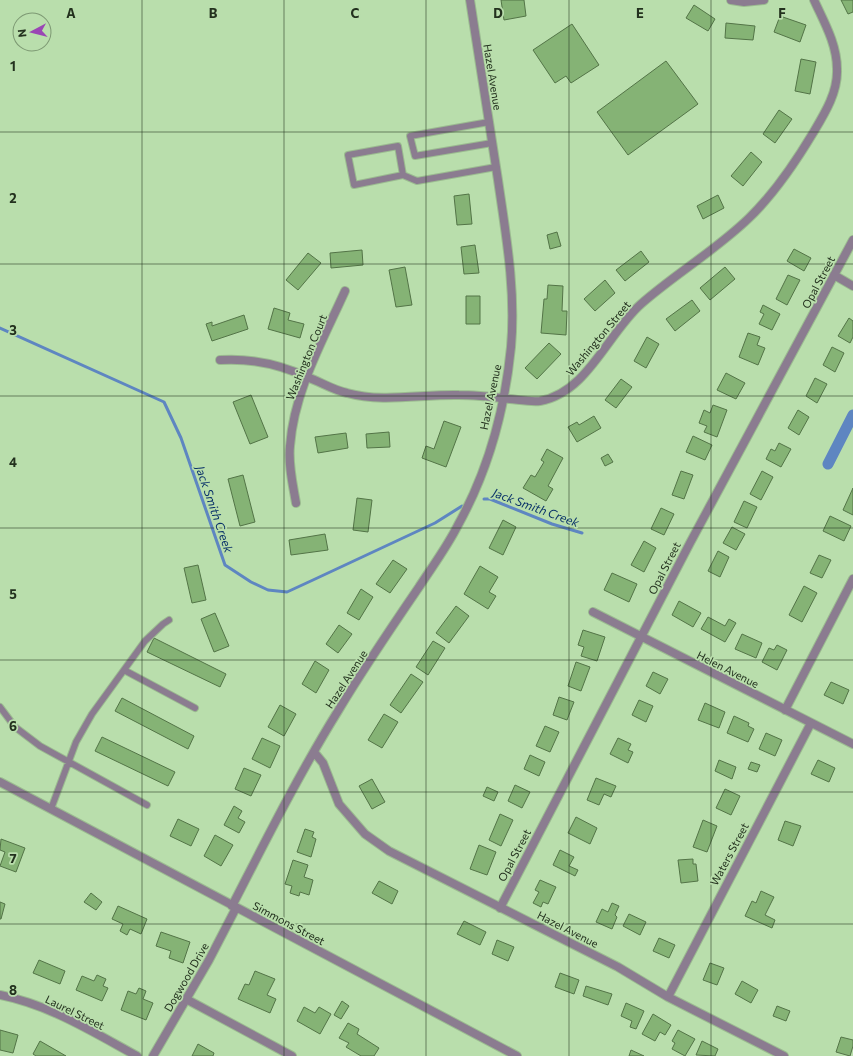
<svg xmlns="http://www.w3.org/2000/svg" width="853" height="1056" font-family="Commissioner,sans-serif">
  <rect width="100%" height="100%" fill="#b9deac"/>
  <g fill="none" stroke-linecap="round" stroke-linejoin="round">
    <path stroke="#5e86c1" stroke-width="3" d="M0,328L164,402L181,438L225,565L251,582L268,590L287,592L313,580L435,523L462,506
      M484,499H490L552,524L582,533"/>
    <path stroke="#5e86c1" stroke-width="11" d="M828,464L853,415"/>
  </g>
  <path fill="#85b375" stroke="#537447" d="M501,0H524L526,16L504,20Z
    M841,0H853V12L848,14Z
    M694,5L715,19L708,31L686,18Z
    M780,16L806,25L800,42L774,32Z
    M726,23L755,26L753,40L725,38Z
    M572,24L599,65L571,83L566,76L555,83L533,50Z
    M801,59L816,62L810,94L795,91Z
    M666,61L698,104L628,155L597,112Z
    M779,110L792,119L775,143L763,134Z
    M751,152L762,162L743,186L731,176Z
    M469,194L472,224L457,225L454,196Z
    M718,195L724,208L703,219L697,206Z
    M557,232L561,246L550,249L547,235Z
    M475,245L479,273L464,274L461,247Z
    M794,249L811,258L804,271L787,261Z
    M362,250L363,265L331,268L330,253Z
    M641,251L649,262L625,281L616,270Z
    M308,253L321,263L298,290L286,280Z
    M405,267L412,305L396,307L389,270Z
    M725,267L735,279L710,300L700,288Z
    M788,275L800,280L787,305L776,299Z
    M605,280L615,293L595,311L584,299Z
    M548,285L563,286L562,311H567L566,335L541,333L544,299H547Z
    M466,296H480V324H466Z
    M692,300L700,311L675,331L666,319Z
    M763,305L780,314L772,330L759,324L764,314L760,312Z
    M274,308L290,313L288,320L304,324L300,338L268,329Z
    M244,315L248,329L212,341L206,324L212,322V326Z
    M849,318L853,321V337L850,343L838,336Z
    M748,333L760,337L757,345L765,348L758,365L739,357Z
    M647,337L659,344L646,368L634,361Z
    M549,343L561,354L537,379L525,368Z
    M832,347L844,353L835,372L823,365Z
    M726,373L745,383L736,399L717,390Z
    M815,378L827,384L817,403L806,396Z
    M621,379L632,387L616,408L605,400Z
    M251,395L268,437L250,444L233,402Z
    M713,405L727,410L717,437L704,432L707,426L699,423L704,410L710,413Z
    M798,410L809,417L799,435L788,428Z
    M594,416L601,428L577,442L568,427L577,422L579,425Z
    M444,421L461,427L446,467L422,458L426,446L434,449Z
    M389,432L390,447L367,448L366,434Z
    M346,433L348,448L318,453L315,437Z
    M693,436L712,445L705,460L686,452Z
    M779,443L791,449L781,467L766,459L771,449L775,451Z
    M547,449L563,458L548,486L553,489L546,501L523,488L531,475L535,477L544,462L541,460Z
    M608,454L613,462L605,466L601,458Z
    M681,471L693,475L684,499L672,495Z
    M762,471L773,477L761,500L750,494Z
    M243,475L255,522L240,526L228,479Z
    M853,488V515L843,510Z
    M357,498L372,500L368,532L353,530Z
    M744,501L757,507L747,528L734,522Z
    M661,508L674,514L664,535L651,529Z
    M830,516L851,526L844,541L823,531Z
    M503,520L516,527L503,555L489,548Z
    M732,527L745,534L736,550L723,543Z
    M325,534L328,550L291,555L289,540Z
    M644,541L656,548L644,572L631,565Z
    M718,551L729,557L720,577L708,571Z
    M819,555L831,560L822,578L810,573Z
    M393,560L407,569L390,593L376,584Z
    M198,565L206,600L192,603L184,568Z
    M480,566L498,577L489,592L496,596L488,609L464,594Z
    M612,573L637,584L629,602L604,590Z
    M804,586L817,593L802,622L789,615Z
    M361,589L373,597L359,620L347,613Z
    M679,601L701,613L693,627L672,615Z
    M456,606L469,616L449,643L436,633Z
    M215,613L229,646L214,652L201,619Z
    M708,617L725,626L729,619L736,623L725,642L701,629Z
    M339,625L352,634L338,653L326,644Z
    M583,630L605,637L597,661L581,656L584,647L578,645Z
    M742,634L762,643L756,658L735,649Z
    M154,638L226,674L220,687L147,652Z
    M433,641L445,648L428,675L416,667Z
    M777,645L787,650L777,670L762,662L769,648L774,650Z
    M315,661L329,670L316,693L302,684Z
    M576,662L590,667L581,691L568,686Z
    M653,672L668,679L660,694L646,686Z
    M411,674L423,682L401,713L390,705Z
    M831,682L849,690L843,704L824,695Z
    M559,697L574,702L567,720L553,715Z
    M122,698L194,736L188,749L115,711Z
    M639,700L653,706L646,722L632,715Z
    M705,703L725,712L719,728L698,720Z
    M280,705L296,714L284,736L268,727Z
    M384,714L398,722L382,748L368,740Z
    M734,716L749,723L748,726L754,729L748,742L727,733Z
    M545,726L559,732L550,752L536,746Z
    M766,733L782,740L775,756L759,749Z
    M102,737L175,772L168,786L95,751Z
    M262,738L280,746L270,768L252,759Z
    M618,738L631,744L628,750L633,752L628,763L610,754Z
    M530,755L545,762L539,776L524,769Z
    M719,760L736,767L732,779L715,771Z
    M818,760L835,768L829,782L811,774Z
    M751,762L760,765L757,772L748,769Z
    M244,768L261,775L251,796L235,789Z
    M596,778L616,786L611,797L604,794L599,805L587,800Z
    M372,779L385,802L372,809L359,786Z
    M515,785L530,792L522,808L508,801Z
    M487,787L498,792L494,801L483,796Z
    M725,789L740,796L731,815L716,808Z
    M234,806L242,811L238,818L245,822L239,833L224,825Z
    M500,814L513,820L501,846L489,840Z
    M576,817L597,828L590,844L568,833Z
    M178,819L199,829L191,846L170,836Z
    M703,820L717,826L707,852L693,847Z
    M785,821L801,826L793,846L778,840Z
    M305,829L314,832L312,837L316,839L311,857L297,852Z
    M215,835L233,845L221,866L204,856Z
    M1,839L25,848L16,872L0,866L5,852L0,850Z
    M479,845L496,852L487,875L470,869Z
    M560,850L574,857L569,866L578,870L575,876L553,865Z
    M693,859V864H696L698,881L681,883L678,860Z
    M293,860L308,865L304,877L313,880L309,895L300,892L299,896L290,893L292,886L285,884Z
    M540,880L556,887L548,904L543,902L541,907L533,903L539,892L535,890Z
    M379,881L398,891L392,904L372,893Z
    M761,891L774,897L765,915L775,920L772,928L745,916L752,901L756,903Z
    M91,893L102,902L96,910L84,902Z
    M0,902L5,904L1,919H0Z
    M612,903L619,906L615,915L617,917L612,929L596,922L602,909L608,912Z
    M118,906L147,919L141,934L130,929L127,935L120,931L123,924L112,919Z
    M629,914L646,922L640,935L623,926Z
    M464,921L486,932L480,945L457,934Z
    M161,932L190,942L183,963L169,958L171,951L156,946Z
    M659,938L675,945L669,958L653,951Z
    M497,940L514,947L508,961L492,954Z
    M39,960L65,971L60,984L33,973Z
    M710,963L724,968L717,985L703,980Z
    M255,971L275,979L267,995L276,999L270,1013L238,999L245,984L249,985Z
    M560,973L579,980L574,994L555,987Z
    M97,975L106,979L103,986L108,988L102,1001L76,990L82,976L94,981Z
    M742,981L758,990L751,1003L735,994Z
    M586,986L612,994L608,1005L583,996Z
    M139,988L146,991L143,999L153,1003L146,1020L121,1010L128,991L136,994Z
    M342,1001L349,1006L341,1019L334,1015Z
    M626,1003L644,1011L636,1029L630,1027L632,1021L621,1016Z
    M777,1006L790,1011L786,1021L773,1016Z
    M304,1007L315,1013L319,1007L331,1014L320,1034L297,1021Z
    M653,1014L671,1025L665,1035L660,1032L655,1041L642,1034Z
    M348,1023L359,1029L357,1034L379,1048L374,1056H361L346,1047L349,1043L339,1038Z
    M0,1030L18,1035L13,1053L0,1050Z
    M678,1030L695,1039L685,1056L672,1049L675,1043L672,1041Z
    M841,1037L853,1040V1046L850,1056L836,1052Z
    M40,1041L66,1056H36L33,1054Z
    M702,1041L718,1049L715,1056L696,1055Z
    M198,1044L214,1053L213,1056H192Z
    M631,1050L644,1056H629Z"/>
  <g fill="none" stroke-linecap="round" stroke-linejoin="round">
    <defs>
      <path id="service" d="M489,122L410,136L415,156L492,143
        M403,175L354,185L348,155L398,146L403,175L417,181L496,167
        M124,670L195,708
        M0,707L15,727L40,746L147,805
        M51,809L76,742L92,714L145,641L163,624L169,620"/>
      <path id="minor" d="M731,0L744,2L764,0
        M834,275L853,286
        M220,360C251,358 279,364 307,377C321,382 333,390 347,393C383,403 422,394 459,395C476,395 493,397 510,399C520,400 531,402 540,401C587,393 608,333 641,304C675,274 716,250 749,218C775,193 795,163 813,133C825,113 838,92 837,69C837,44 824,22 814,0
        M296,503C293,485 288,465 290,446C294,391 323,340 345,291
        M593,612L853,744
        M785,710L853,579
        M314,752L323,763L339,804L365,834L389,851L618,967L668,997L784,1056
        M232,906C266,840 299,774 338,711C363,669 391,628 419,587C432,567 447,547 458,525C488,471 505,408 511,347C516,291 506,235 498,180C489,120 479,60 470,0
        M500,908L690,543L853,240
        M0,995C50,1005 93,1032 137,1056
        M668,997L811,723
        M186,999L292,1056
        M153,1056L209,960L236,908"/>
      <path id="tertiary" d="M0,782L517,1056"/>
    </defs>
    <use href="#service" stroke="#9bbb90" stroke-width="8"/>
    <use href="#minor" stroke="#9bbb90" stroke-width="10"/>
    <use href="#tertiary" stroke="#9bbb90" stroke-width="10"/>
    <use href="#service" stroke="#8b7c90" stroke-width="6"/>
    <use href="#minor" stroke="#8b7c90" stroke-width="8"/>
    <use href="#tertiary" stroke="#8b7c90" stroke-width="8"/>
  </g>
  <path fill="none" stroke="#23311e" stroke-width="1" stroke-opacity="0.55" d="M142,0V1056M284,0V1056M426,0V1056M569,0V1056M711,0V1056M0,132H853M0,264H853M0,396H853M0,528H853M0,660H853M0,792H853M0,924H853"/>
  <g text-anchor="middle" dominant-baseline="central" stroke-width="3.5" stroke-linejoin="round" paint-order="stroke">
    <g font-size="11" fill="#23311e" stroke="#b9deac">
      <text transform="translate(493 77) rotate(81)">Hazel Avenue</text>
      <text transform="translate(818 282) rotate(-62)">Opal Street</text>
      <text transform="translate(598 338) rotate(-50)">Washington Street</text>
      <text transform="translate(306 357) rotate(-68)">Washington Court</text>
      <text transform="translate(490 397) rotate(-78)">Hazel Avenue</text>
      <text transform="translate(664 568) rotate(-63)">Opal Street</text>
      <text transform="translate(728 669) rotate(27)">Helen Avenue</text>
      <text transform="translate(346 679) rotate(-57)">Hazel Avenue</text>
      <text transform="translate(729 854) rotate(-62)">Waters Street</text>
      <text transform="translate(514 855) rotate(-62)">Opal Street</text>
      <text transform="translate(289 923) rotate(28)">Simmons Street</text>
      <text transform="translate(568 929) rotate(27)">Hazel Avenue</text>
      <text transform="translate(186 977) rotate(-60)">Dogwood Drive</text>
      <text transform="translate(75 1012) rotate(26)">Laurel Street</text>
    </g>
    <g font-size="12" font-style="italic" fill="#0b3369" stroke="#b9deac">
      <text transform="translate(536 507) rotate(20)">Jack Smith Creek</text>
      <text transform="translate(215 509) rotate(71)">Jack Smith Creek</text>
    </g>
  </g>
  <g font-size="13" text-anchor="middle" font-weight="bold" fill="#23311e" stroke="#b9deac" stroke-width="3.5" stroke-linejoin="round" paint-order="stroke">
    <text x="71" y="18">A</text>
    <text x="213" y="18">B</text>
    <text x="355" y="18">C</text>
    <text x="498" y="18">D</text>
    <text x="640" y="18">E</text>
    <text x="782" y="18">F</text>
    <text x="13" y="71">1</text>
    <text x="13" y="203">2</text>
    <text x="13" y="335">3</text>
    <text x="13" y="467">4</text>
    <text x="13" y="599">5</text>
    <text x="13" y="731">6</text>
    <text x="13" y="863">7</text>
    <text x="13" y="995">8</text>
  </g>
  <g transform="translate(32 32) rotate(263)"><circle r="19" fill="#b9deac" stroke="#7d9973"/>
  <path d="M0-3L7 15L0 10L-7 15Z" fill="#9a46b4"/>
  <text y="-6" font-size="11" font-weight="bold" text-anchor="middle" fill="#23311e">N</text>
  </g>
</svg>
